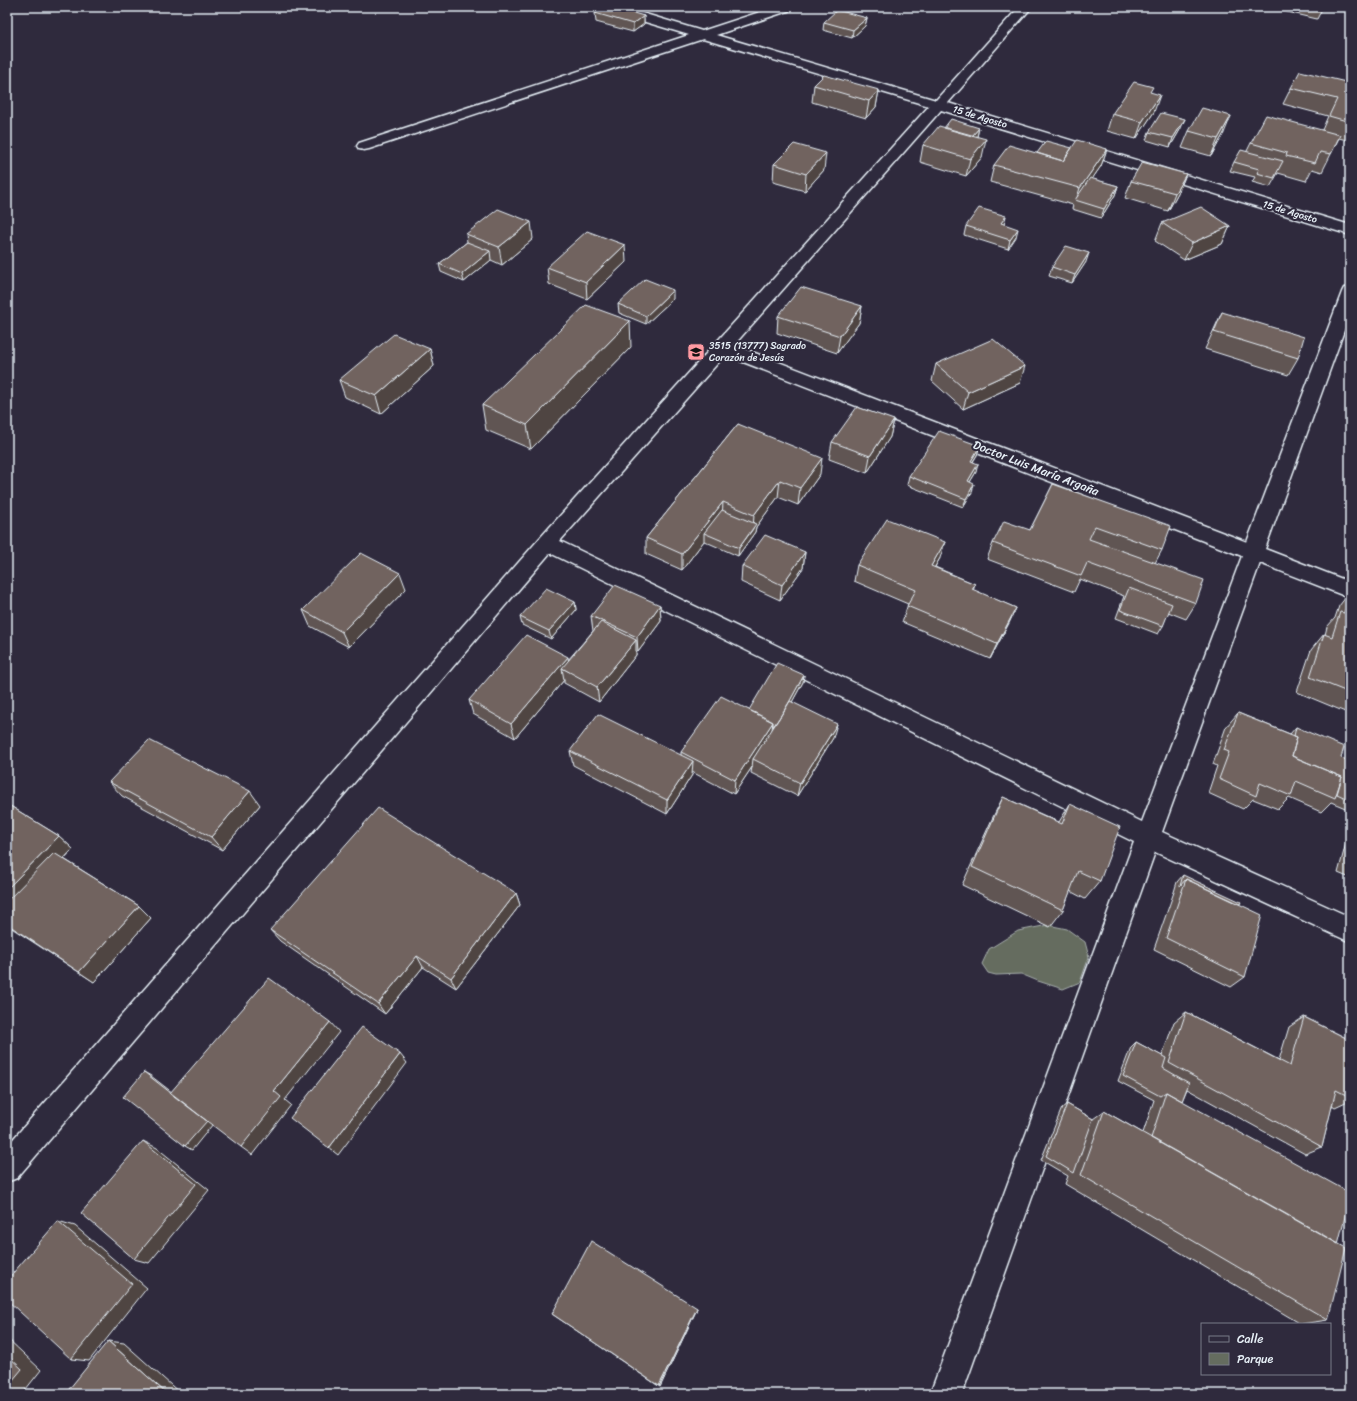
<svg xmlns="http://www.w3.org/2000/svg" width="1357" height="1401" font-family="Sriracha,sans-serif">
  <rect width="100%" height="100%" fill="#2f2a3d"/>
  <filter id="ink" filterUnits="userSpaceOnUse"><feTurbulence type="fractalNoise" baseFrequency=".025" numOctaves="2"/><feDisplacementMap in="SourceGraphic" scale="8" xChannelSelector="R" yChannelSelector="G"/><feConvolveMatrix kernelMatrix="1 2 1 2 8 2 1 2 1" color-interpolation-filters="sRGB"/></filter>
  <g filter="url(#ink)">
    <path fill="#656c5f" stroke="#a6aeac" d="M1048,925L1067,929L1085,942L1089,957L1080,982L1063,989L1038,981L1021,974L996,975L988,973L982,964L989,949L1018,931Z"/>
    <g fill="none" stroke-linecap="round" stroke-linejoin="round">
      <defs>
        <path id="minor" d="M603,7H622L702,31L775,7H793L791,10L716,35L936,100L1019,7H1032L948,103L1350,225V235L941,110L734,345L1247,542L1342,292L1344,288L1350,287V314L1265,549L1350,582V598L1260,563L1162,832L1350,917V942L1155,852L962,1394H930L1134,842L550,553L17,1178L7,1182V1146L540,538L929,106L703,39L369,149L364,150L359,149L357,146L359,143L689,35L605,10ZM725,355L1242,556L1142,822L560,541Z"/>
      </defs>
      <use href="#minor" stroke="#e8f1f8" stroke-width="3"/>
      <use href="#minor" fill="#2f2a3d" fill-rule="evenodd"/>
    </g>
    <path fill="#615552" stroke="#e8f1f8" d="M1280,7H1323L1317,19L1279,10Z
      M595,13L644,16V24L633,32L596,22Z
      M867,18L865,26L852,38L823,30L824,22Z
      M1350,83V141L1339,138L1322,172L1312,169L1306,181L1278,173L1270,187L1252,182L1255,177L1230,171L1234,162L1247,151L1251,143L1322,130L1328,116L1283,104L1291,88Z
      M814,85L879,90L876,107L866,118L812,102Z
      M1151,93L1154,112L1136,139L1107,131L1112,114Z
      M944,128H979L977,137L982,157L966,176L920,162L923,145Z
      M1181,128L1170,147L1146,140L1149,132Z
      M1189,131L1224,133L1211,156L1182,148Z
      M1072,148L1107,149L1101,166L1092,179L1118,186L1115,195L1101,218L1072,209L1073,205L990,182L994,165L1037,153Z
      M774,164L824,170L805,191L773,182Z
      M1186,174L1179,191L1168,211L1125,198L1131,181Z
      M1162,223L1230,226L1222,244L1184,260L1155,241Z
      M1004,224L1016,237L1008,249L964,235L966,226Z
      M466,234L533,239L502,265L491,260L464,282L441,272L439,264L467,242Z
      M626,262L587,299L549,284L547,267Z
      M1086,262L1072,283L1049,276L1052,267Z
      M673,299L646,324L619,313L618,304Z
      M862,306L859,323L837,353L777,333L778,316Z
      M1222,312L1298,358L1288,375L1205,349Z
      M631,347L531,449L486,430L482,405Z
      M430,349L434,366L381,414L345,397L339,380Z
      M936,364L1020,383L963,409L932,381Z
      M894,420L890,437L867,473L829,459L832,442Z
      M738,424L820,474L798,505L778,497L756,527L755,532L738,556L704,541L682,570L646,554V538Z
      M980,446L977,455L973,462L976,472L970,482L972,492L963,507L907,485L909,476Z
      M1053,484L1162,550L1155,563L1196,603L1186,619L1168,612L1163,626L1158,634L1116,618L1124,596L1080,579L1074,592L987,559L993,543L1030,530Z
      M805,552L803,568L780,600L741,582L742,566Z
      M940,558L935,567L975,584L973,590L1016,608L1009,623L990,659L902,622L908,604L854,581L857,565Z
      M406,589L349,647L310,626L303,610Z
      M1350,592V714L1297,692L1311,650L1324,634L1325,635L1327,627L1335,618L1339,606Z
      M575,602L576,610L551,639L522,625L520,617Z
      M660,605L661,621L638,652L636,651V655L599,702L564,683V680L515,738L473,714L469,700L568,660L593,631L591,616Z
      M804,675L803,682L792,702L833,738L797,796L751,773L752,767L734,794L692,772V775L667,814L573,765L570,751L681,756V752L749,710Z
      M1238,713L1290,734L1296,727L1341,758L1350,761V810L1331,802L1321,812L1289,798L1278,809L1253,799L1243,809L1208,793L1217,766L1213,764L1226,727Z
      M109,782L260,805L222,850L122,796Z
      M1003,797L1059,822L1070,804L1100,881L1085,899L1070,891L1063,910L1050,927L962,885L993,817Z
      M7,804L59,836L73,849L64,859L139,906L151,918L94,982L7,925Z
      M1350,828V878L1338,873Z
      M1183,875L1245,977L1231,987L1154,949L1174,892L1177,882Z
      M516,893L520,905L456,988L423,967L385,1014L280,941L270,930Z
      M1186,1012L1279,1060L1289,1027L1304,1017L1350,1040V1100L1335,1107L1332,1105L1322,1147L1305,1154L1187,1089L1182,1101L1338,1244L1328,1320L1301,1324L1065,1184L1068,1176L1041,1160L1062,1108L1067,1104L1093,1119L1104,1111L1143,1133L1154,1100L1118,1081L1131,1047L1136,1042L1162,1056L1174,1022Z
      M697,1308L696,1311L660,1387L552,1314Z"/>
    <path fill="#4f4542" stroke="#e8f1f8" d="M644,16V24L633,32V24Z
      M867,18L865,26L852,38L853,30Z
      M879,90L876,107L866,118L869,101Z
      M1160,95L1154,112L1136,139L1142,122Z
      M1231,116L1224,133L1211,156L1218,139Z
      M1185,119L1181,128L1170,147L1173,138Z
      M979,128L977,136L964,152L966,143Z
      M986,139L982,157L966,176L970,159Z
      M1107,149L1101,166L1077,201H1076L1080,188Z
      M826,153L824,170L805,191L806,174Z
      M1186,174L1179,191L1168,211L1175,193Z
      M1118,186L1115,195L1101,218L1104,209Z
      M1006,216L1004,225L1001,223Z
      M531,222L533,239L502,265L499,247Z
      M1230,226L1222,244L1184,260L1192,243Z
      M1018,229L1016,237L1008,249L1010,240Z
      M625,245L626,262L587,299L586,282Z
      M490,251L491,260L464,282L462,274Z
      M1089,253L1086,262L1072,283L1075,275Z
      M673,290V299L646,324V316Z
      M862,306L859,323L837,353L840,336Z
      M630,321L631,347L531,449L527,425Z
      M430,349L434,366L381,414L376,396Z
      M1025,366L1020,383L963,409L968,392Z
      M894,420L890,437L867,473L870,456Z
      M980,446L977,455L968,469L971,461Z
      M822,458L820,474L798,505L800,488Z
      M978,464L976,472L965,490L968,481Z
      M780,480L778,497L756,527L755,532L738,556L739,548L753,529L754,515Z
      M974,484L972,492L963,507L966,499Z
      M723,502L722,518L704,533V541L682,570V554Z
      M945,542L940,558L926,582L931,566Z
      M805,552L803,568L780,600L782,585Z
      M400,573L406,589L349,647L342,632Z
      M575,602L576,610L551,639L549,631Z
      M660,605L661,621L638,652L637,637Z
      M1016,608L1009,623L990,659L997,644Z
      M636,640V655L599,702L597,687Z
      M568,657L570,672L562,668L564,680L515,738L511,724Z
      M804,675L803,682L774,735L775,728Z
      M773,722L771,737L753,759L752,767L734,794L735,780Z
      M837,724L833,738L797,796L800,783Z
      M693,761L692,775L667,814V800Z
      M250,791L260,805L222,850L211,837Z
      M59,836L73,849L17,907L7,899V889Z
      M516,893L520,905L456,988L451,978Z
      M139,906L151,918L94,982L79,972Z
      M417,956L423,967L385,1014L378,1004Z
      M330,1022L339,1032L285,1100L291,1105L252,1155L241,1147L274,1091Z
      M400,1054L407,1063L338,1155L329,1148Z
      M144,1072L151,1076L213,1124L192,1150L185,1146Z
      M143,1141L157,1148L209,1190L149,1263L134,1259Z
      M58,1221L75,1226L147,1288L89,1361L71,1359Z
      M697,1308L696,1311L660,1387L659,1386Z
      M7,1338L41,1370L22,1394H7Z
      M108,1341L124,1343L181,1394H167Z"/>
    <path fill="#71635f" stroke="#e8f1f8" d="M604,7H613L644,16L633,24L595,13Z
      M837,10L867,18L853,30L824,22Z
      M1300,71L1350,83V122L1329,116L1337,99L1291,88Z
      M824,75L879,90L869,101L814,85Z
      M1134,82L1153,87L1150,92L1160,95L1142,122L1112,114Z
      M1202,108L1231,116L1218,139L1189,131Z
      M1161,113L1185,119L1173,138L1149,132Z
      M1266,115L1340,135L1331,154L1320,152L1315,163L1286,156L1287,153L1251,143Z
      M951,119L979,128L972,136L944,128Z
      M939,126L986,139L970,159L923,145Z
      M1077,140L1107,149L1080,188L994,165L1009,145L1063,161Z
      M1046,141L1072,148L1063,161L1037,153Z
      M794,144L826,153L806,174L774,164Z
      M1241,150L1283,161L1274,178L1257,173L1259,169L1234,162Z
      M1142,162L1186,174L1175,193L1131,181Z
      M1090,178L1118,186L1104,209L1075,200Z
      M1201,207L1230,226L1192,243L1162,223Z
      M979,208L1006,216L1001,223L1018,229L1010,240L966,226Z
      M498,209L531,222L499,247L466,234Z
      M587,231L625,245L586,282L547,267Z
      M467,242L490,251L462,274L439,264Z
      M1066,246L1089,253L1075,275L1052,267Z
      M645,279L673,290L646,316L618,304Z
      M801,287L862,306L840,336L778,316Z
      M586,305L630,321L527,425L482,405Z
      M1222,312L1304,337L1298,358L1214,332Z
      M394,334L430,349L376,396L339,380Z
      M993,339L1025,366L968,392L936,364Z
      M857,407L894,420L870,456L832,442Z
      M738,424L822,458L800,488L780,480L754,515L723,502L682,554L646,538Z
      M939,431L980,446L971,461L978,464L968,481L974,484L966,499L909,476Z
      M1053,484L1171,526L1162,550L1095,526L1089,539L1204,580L1196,603L1087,563L1081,576L993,543L1004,521L1030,530Z
      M722,510L756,524L739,548L704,533Z
      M887,519L945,542L931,566L975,584L972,589L1016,608L997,644L907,606L916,590L857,565Z
      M765,535L805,552L782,585L742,566Z
      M361,553L400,573L342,632L303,610Z
      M615,585L660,605L637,637L591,616Z
      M546,588L575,602L549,631L520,617Z
      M1129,588L1172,604L1163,626L1120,610Z
      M1350,595V693L1310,677L1324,634L1332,637L1340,612L1344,613Z
      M601,622L636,640L597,687L562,668Z
      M526,635L568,657L511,724L469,700Z
      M777,663L804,675L786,708L773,727V722L749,710Z
      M721,696L773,722L735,780L681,752Z
      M790,701L837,724L800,783L753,759Z
      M1238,713L1297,737L1292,756L1342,777L1335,798L1296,781L1291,796L1260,783L1256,796L1219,779L1229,752L1224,750Z
      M598,714L693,761L667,800L570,751Z
      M1296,727L1344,747L1341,758L1350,761V800L1337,794L1342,777L1292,756L1297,737L1294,736Z
      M149,740L250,791L211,837L109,782Z
      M1003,797L1062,824L1070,804L1120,827L1100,881L1078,871L1063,910L972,867Z
      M7,804L59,836L7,889Z
      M378,808L516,893L451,978L417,956L378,1004L270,930Z
      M54,853L139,906L79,972L7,924V901Z
      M1183,875L1241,902L1240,904L1186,879L1180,886Z
      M1186,879L1262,915L1245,977L1166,938Z
      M269,978L330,1022L274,1091L281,1097L241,1147L170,1093Z
      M1186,1012L1290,1066L1304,1017L1350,1040V1097L1336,1090L1322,1147L1169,1063Z
      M362,1027L400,1054L329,1148L290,1118Z
      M1136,1042L1166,1058L1163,1068L1189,1083L1182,1101L1166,1092L1160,1096L1123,1076Z
      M144,1072L207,1121L185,1146L123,1097Z
      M1166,1092L1350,1193V1197L1338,1244L1151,1138Z
      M1067,1104L1093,1119L1074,1173L1046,1156Z
      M1104,1111L1346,1248L1328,1320L1081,1175Z
      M143,1141L196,1184L134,1259L81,1213Z
      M58,1221L132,1284L71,1359L7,1300V1280Z
      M591,1241L697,1308L659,1386L552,1314Z
      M108,1341L167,1394H65Z
      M7,1355L22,1369L7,1387Z"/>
  </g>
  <defs>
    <symbol id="school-square" viewBox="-11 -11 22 22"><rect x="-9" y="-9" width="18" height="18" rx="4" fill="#ff9aa2" stroke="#2f2a3d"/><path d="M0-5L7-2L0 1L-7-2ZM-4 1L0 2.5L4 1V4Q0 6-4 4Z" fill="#111"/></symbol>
  </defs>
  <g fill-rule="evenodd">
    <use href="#school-square" x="686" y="342" width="20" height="20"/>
  </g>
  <g text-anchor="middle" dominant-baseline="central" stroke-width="4" stroke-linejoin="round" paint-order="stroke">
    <g font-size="10" fill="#e8f1f8" stroke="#2f2a3d">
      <text transform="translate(980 117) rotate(17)">15 de Agosto</text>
      <text transform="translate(1290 212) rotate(17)">15 de Agosto</text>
    </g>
    <g font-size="10" fill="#e8f1f8" stroke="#2f2a3d" text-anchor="start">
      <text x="709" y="346">3515 (13777) Sagrado<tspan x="709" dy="12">Corazón de Jesús</tspan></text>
    </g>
    <g font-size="12" fill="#e8f1f8" stroke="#2f2a3d">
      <text transform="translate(1036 468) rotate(21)">Doctor Luis María Argaña</text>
    </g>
  </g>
  <rect width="1357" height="1401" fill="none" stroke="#2f2a3d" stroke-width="24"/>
  <rect x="12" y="12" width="1333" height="1377" fill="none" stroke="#e8f1f8" stroke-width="1.5" filter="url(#ink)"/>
  <rect x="1201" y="1323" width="130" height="52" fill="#2f2a3d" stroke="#797a88"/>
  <rect x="1209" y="1336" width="20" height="6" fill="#2f2a3d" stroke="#797a88"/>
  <text x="1237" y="1343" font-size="12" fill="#e8f1f8">Calle</text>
  <rect x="1209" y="1353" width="20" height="12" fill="#656c5f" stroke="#797a88"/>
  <text x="1237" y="1363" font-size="12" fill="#e8f1f8">Parque</text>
</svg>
